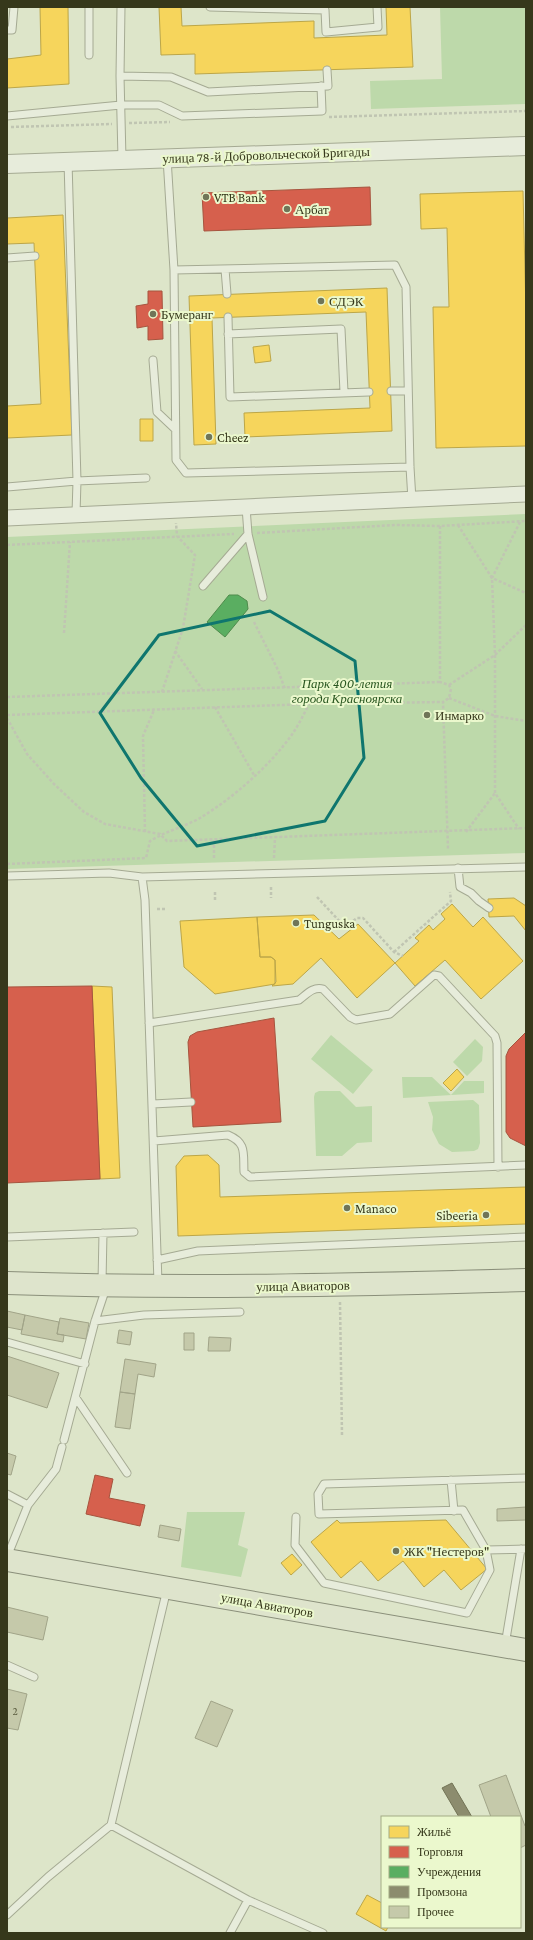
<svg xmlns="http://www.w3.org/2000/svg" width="533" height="1940" font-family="'Crimson Pro',serif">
  <rect width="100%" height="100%" fill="#dde5c9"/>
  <path fill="#bdd9aa" d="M440,7H526V104L371,109L370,81L442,79Z
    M526,514V853L7,869V537Z
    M331,1035L373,1070L353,1094L311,1059Z
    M475,1039L483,1047L482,1061L467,1076L453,1062Z
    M402,1077H432L451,1095L464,1081H484V1093L403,1098Z
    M319,1091H340L356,1107L372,1106V1142L357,1143L342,1156H316L314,1097L315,1093Z
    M473,1100L479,1105L480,1143L478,1149L474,1151L452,1152L439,1144L432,1130L433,1117L428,1102Z
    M187,1512H245L238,1545L248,1549L241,1577L181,1567Z"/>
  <path fill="#f6d55c" stroke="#bca648" d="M40,7H68L69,84L7,88V59L41,55Z
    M159,7H181L182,26L314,21V38L387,35L386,7H410L413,67L195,74V54L161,55Z
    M523,191L526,312V446L436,448L433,307H449L447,228L421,229L420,194Z
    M63,215L72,435L7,438V406L41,404L34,243L7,244V218Z
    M387,288L392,431L245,437L244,413L370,408L366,312L212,318L216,444L194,445L189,296Z
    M269,345L271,361L255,363L253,347Z
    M140,419H153V441H140Z
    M514,898L526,906V931L514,916L489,917L488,899Z
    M452,904L473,927L483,917L523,961L481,999L445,960L415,986L395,963L419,941L415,938L429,925L433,930L445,919L441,914Z
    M314,915L339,939L358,924L395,963L357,998L321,958L293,984L272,986L276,982L275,960L271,957H260L257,917Z
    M257,917L260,957H271L275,960V984L215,994L184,967L180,921Z
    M92,986L112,987L120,1178L100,1179Z
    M457,1069L464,1077L451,1091L443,1083Z
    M208,1155L219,1165L220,1197L526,1187V1224L178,1236L176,1166L184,1156Z
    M337,1520L340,1523L446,1520L487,1569L461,1590L444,1570L424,1587L403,1561L378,1581L361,1561L341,1578L311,1542Z
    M292,1554L302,1565L291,1575L281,1563Z
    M367,1895L382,1903V1927H388L386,1931L356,1914Z"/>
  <path fill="#d6604d" stroke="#a6543e" d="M370,187L371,225L204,231L202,193Z
    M148,291H162L163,339L148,340V326L137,328L136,306L148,304Z
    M92,986L100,1179L7,1183V987Z
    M274,1018L281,1122L193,1127L188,1042L190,1036L197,1032Z
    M526,1032V1146L510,1138L506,1132V1056L509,1049Z
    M95,1475L113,1479L109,1498L145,1505L140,1526L86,1514Z"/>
  <path fill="#5aae61" stroke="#4f8b4c" d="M229,595H238L247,601L248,609L225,637L207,622Z"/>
  <path fill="#8c8c6e" stroke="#727355" d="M452,1783L472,1817H459L442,1788Z"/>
  <path fill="#c5c9aa" stroke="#a1a488" d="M7,1311L25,1315L22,1330L7,1327Z
    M25,1315L59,1322L57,1334L64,1335L63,1342L21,1334Z
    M60,1318L89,1323L86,1339L57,1334Z
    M119,1330L132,1332L130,1345L117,1343Z
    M184,1333H194V1350H184Z
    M209,1337L231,1338L230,1351H208Z
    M7,1356L59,1373L47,1408L7,1395Z
    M125,1359L156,1364L154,1377L138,1374L135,1394L120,1392Z
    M120,1392L135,1394L130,1429L115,1427Z
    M7,1453L16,1456L11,1475L7,1474Z
    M526,1507V1520L497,1521V1509Z
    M160,1525L181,1529L179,1541L158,1537Z
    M7,1607L48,1617L43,1640L7,1632Z
    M7,1689L27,1694L18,1730L7,1728Z
    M211,1701L233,1710L217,1747L195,1738Z
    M506,1775L525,1826L526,1825V1845L520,1848V1817H491L479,1785Z"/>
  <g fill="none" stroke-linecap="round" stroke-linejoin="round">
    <defs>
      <path id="service" d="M121,7L120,76L122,159
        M210,7L325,10L326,32L378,27L377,7
        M7,30H12L14,7
        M89,55V7
        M120,76L171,77L208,92L328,86L327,70
        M7,116L121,105H159L182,116L322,111L321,86
        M167,158L174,270L176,460L186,473L410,467
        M68,161L77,481L76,514
        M7,258L35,256
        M225,269L227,294
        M174,270L395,265L406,287L410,467L412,500
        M228,317L230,397L369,392
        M228,334L341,329L344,392
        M153,360L157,412L175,429
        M391,391H408
        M7,487L77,481L146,478
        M246,507L248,534L263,597
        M203,586L248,534
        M458,868L460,887L471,893L479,901L489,908
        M7,876L109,873L142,877L145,900L158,1283
        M142,877L526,867
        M149,1023L299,1000C306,995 313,986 323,989L350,1017L356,1020L390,1014L434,975L439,976L495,1036L497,1043L498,1167
        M153,1104L191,1102
        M154,1141L228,1135C247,1143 243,1153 244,1172L250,1177L526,1165
        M7,1237L134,1232
        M157,1260L198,1251L526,1237
        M102,1282L103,1233
        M95,1321L144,1315L240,1312
        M7,1342L85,1364
        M76,1398L127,1473
        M64,1440L95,1321L106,1288
        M451,1480L454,1511
        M7,1494L28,1505
        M296,1517L295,1545L324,1583L467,1613L490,1570L486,1550L463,1510L319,1514L318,1494L324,1484L526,1478
        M486,1550L526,1549
        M7,1557L28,1505L56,1469L62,1447
        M505,1645L521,1549
        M7,1665L34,1677
        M111,1825L167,1589
        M7,1915L48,1877L111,1825L248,1900L323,1933
        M230,1933L248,1900"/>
      <path id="minor" d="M7,518L526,494"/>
      <path id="tertiary" d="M7,164L526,146"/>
      <path id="primary" d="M7,1283C180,1289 353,1285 526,1280
        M7,1560L526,1650"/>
    </defs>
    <use href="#service" stroke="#a5aa93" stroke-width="9"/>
    <use href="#minor" stroke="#a5aa93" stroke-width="17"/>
    <use href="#tertiary" stroke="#a5aa93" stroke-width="20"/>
    <use href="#primary" stroke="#8a8f7a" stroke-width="24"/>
    <path stroke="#c0c5b2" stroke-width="2.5" stroke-dasharray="3 2" stroke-linecap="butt" d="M329,117L526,111
      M129,123L170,122
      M11,127L112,124
      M520,522L492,578L526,593
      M458,525L492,578L495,655V793L519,829
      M440,526V682L449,685L451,689L449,698L443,702L448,849
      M257,533L395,525L440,526L526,521
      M7,545L234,534
      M254,622L278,670L285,689
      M64,633L70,542
      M175,651L202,689
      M449,685L495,655L526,625
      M162,692L183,628L195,555L177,536L176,523
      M7,697L440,682
      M449,698L495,716L526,721
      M215,707L254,775
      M7,715L309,704L443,702
      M7,718L27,754L54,784L84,812L105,824L160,834L167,841L526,828
      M145,832L143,736L154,710
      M466,832L495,793
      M214,840V859
      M274,858L275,838
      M7,864L146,858L150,841C166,831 184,827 200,818C233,798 271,765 293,733C299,724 304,714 309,704
      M271,887V898
      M215,892V902
      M317,897L343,925H348L357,918H363L394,952L403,956
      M157,909H166
      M394,952L451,901L450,892
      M340,1302L342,1435"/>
    <use href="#service" stroke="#e7ecdb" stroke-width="7"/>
    <use href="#minor" stroke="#e7ecdb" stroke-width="15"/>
    <use href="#tertiary" stroke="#e7ecdb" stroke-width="18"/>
    <use href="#primary" stroke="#dee4cc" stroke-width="22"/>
  </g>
  <path fill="none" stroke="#0f766e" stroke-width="3" stroke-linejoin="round" d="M270,611L355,661L364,758L325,821L197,846L141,778L100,713L159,635Z"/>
  <g fill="#707558" stroke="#ebf8cd" stroke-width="1.5">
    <circle cx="206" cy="197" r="4"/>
    <circle cx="287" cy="209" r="4"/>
    <circle cx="321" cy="301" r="4"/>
    <circle cx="153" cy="314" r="4"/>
    <circle cx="209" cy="437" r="4"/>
    <circle cx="427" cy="715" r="4"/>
    <circle cx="296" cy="923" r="4"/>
    <circle cx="347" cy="1208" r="4"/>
    <circle cx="486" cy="1215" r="4"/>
    <circle cx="396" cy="1551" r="4"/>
  </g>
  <g text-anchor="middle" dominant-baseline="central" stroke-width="4" stroke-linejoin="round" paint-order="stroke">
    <g font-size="11" fill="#5a5c3f">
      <text x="15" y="1711">2</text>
    </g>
    <g font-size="13" fill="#36381b" stroke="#ebf8cd">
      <text transform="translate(266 155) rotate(-2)">улица 78-й Добровольческой Бригады</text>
      <text transform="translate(303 1286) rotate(-1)">улица Авиаторов</text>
      <text transform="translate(267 1605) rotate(10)">улица Авиаторов</text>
    </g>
    <g font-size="13" fill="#36381b" stroke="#ebf8cd" text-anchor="start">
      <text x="214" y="197">VTB Bank</text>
      <text x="295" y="209">Арбат</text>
      <text x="329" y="301">СДЭК</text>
      <text x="161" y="314">Бумеранг</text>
      <text x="217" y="437">Cheez</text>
      <text x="435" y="715">Инмарко</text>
      <text x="304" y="923">Tunguska</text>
      <text x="355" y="1208">Manaco</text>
      <text x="478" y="1215" text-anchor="end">Sibeeria</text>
      <text x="404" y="1551">ЖК "Нестеров"</text>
    </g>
    <g font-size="13" font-style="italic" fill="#295620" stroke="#ebf8cd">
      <text x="347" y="683">Парк 400-летия<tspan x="347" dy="15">города Красноярска</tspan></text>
    </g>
  </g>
  <rect width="533" height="1940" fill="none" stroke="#36381b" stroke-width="16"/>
  <rect x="381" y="1816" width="140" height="112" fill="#ebf8cd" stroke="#a3ab86"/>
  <rect x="389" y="1826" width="20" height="12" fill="#f6d55c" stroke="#a3ab86"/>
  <text x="417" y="1836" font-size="12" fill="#36381b">Жильё</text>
  <rect x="389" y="1846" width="20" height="12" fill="#d6604d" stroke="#a3ab86"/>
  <text x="417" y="1856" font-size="12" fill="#36381b">Торговля</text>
  <rect x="389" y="1866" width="20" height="12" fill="#5aae61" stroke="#a3ab86"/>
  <text x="417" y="1876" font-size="12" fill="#36381b">Учреждения</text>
  <rect x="389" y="1886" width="20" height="12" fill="#8c8c6e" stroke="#a3ab86"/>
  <text x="417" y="1896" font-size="12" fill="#36381b">Промзона</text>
  <rect x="389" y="1906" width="20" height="12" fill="#c5c9aa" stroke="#a3ab86"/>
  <text x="417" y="1916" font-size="12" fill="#36381b">Прочее</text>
</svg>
